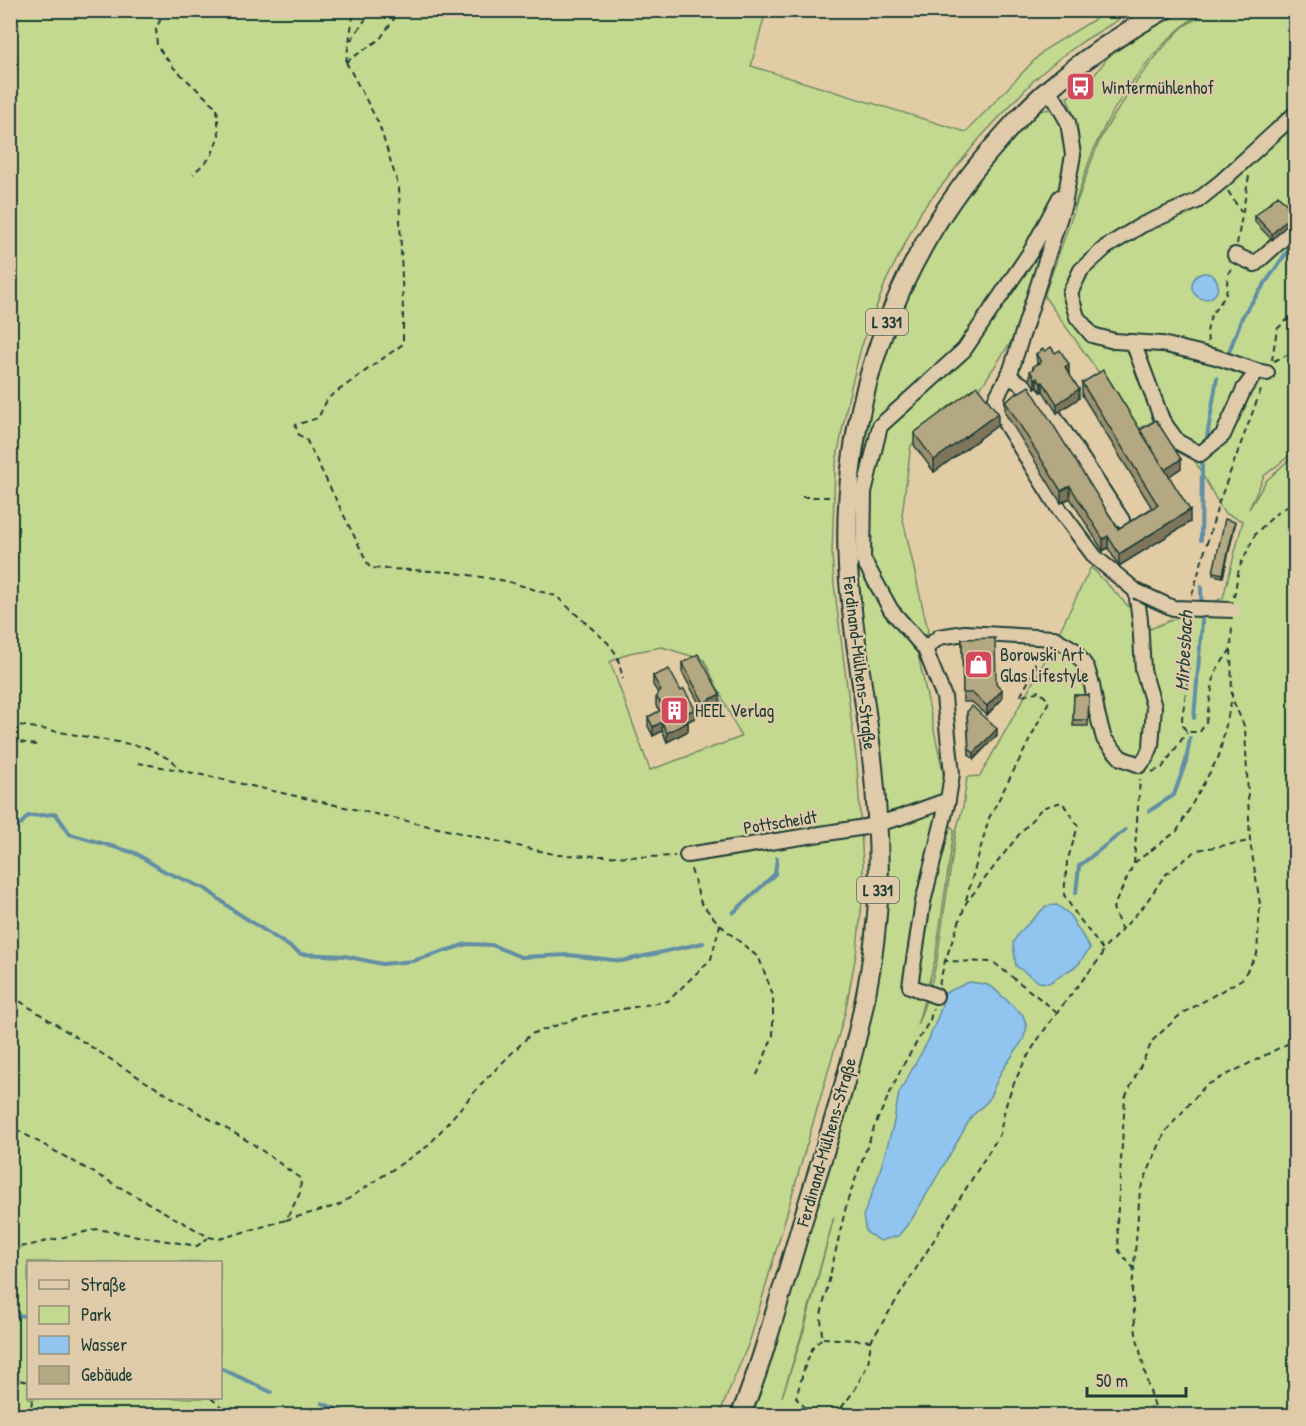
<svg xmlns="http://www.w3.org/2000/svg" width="1306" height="1426" font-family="'Patrick Hand',sans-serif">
  <rect width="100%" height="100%" fill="#e2cca6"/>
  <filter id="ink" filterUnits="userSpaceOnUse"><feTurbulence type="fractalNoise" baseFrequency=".0167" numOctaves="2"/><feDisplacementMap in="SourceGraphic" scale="12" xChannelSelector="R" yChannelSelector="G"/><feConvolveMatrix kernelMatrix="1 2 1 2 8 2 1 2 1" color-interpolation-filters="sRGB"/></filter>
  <g filter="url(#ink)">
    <path fill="#c2d98f" stroke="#708b62" stroke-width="1.5" fill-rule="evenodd" d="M10,11H766L751,66L966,132L1044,50L1108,11H1133L1085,40L1057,60L1034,80L979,139L922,210L886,281L861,348L849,395L835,468L832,554L834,584L857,765L863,864V893L857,949L845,1013L750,1340L719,1415H11ZM662,647L704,660L741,737L650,770L610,662L629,653ZM28,1262H220V1398H28Z
      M1184,11H1206C1198,15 1190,20 1183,26C1150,53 1115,102 1098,140C1088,161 1082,184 1074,206L1070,204C1081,161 1085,139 1067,97L1077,92L1086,86L1108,57L1134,38Z
      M1209,11H1295V451L1264,476L1249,509L1266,481L1295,454V1415L749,1416L870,1008L889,873L879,747L859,598L857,518L865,441L874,394L887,346L897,319L931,247L961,201L989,164L1037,111C1047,109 1052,108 1060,114L1068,154L1065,184L1022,325L976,395L911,445L902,515L928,631L918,654L944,777L940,811L954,830L935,960L917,1026L929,992L937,960L956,831L963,807L967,777L980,776L1047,657L1091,567L1150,629L1223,598L1243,521L1224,513L1168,413L1139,429L1044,296L1090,165L1100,139L1111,120L1141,75L1167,43L1184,26ZM834,1217L804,1330L782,1397L803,1330Z"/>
    <path fill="#91c4ee" stroke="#638ea4" stroke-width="1.5" d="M1192 286a13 13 0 1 1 26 0a13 13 0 1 1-26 0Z
      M1057,905L1069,914L1090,948L1078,965L1049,983L1039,982L1016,966L1013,943L1018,934L1046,906Z
      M969,982L985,984L993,988L1023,1015L1027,1027L1023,1040L1001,1072L988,1101L972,1116L949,1156L912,1219L898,1236L880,1241L866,1232L863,1216L877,1181L893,1126L899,1093L929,1039L939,1014L945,993Z"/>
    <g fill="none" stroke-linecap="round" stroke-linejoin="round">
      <path stroke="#638ea4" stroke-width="4" d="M1229,352L1243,315L1296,239
        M1207,437L1217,378
        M1201,540L1202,464
        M1194,718L1202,622L1201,587
        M1149,811L1174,795L1186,761L1190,738
        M10,827L19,826L28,816L56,814L70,834L135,853L164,871L206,889L233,910L301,954L345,956L382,964L413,961L467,944L492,945L521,957L569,955L622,961L703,943
        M1076,893L1079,866L1125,830
        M733,913L775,874L777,858
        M10,1315L28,1316
        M220,1368L271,1392
        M322,1403L352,1416"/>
      <defs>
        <path id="minor" d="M1235,255L1255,264L1296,227
          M1133,342L1162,420L1178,442L1200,454L1223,435L1244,389L1257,371
          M1267,373L1257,371L1216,357L1162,344L1114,341L1092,335L1077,317L1070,293L1081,270L1106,247L1142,225L1197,201L1222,181L1296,113
          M1008,376L1041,396L1122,520
          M925,649L939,637L965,633L1054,638L1073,649L1087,668L1092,685L1097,713L1104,739L1121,758L1140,765L1147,756L1151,746L1154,707L1143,670L1140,620L1136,591L1095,557L1057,506L1002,418L996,398L1011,370L1064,204L1073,155L1068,122L1056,101L1047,90
          M687,855L865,827L898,818L948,800L952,774L944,697L925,649L891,610L863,559L864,492L880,426L964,350L1031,251L1060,197
          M936,996L910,986L923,902L948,800"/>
        <path id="major" d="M740,1416C753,1387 762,1357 771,1327C781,1293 792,1258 802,1223C833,1122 869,1021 877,914C881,866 878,816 873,767C866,700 852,634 848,567C840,412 893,261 995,145C1012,125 1029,106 1049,89C1084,58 1123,33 1164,10"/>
      </defs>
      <use href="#minor" stroke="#1f3d34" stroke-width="18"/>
      <use href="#major" stroke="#1f3d34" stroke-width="22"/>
      <path stroke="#1f3d34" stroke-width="2" stroke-dasharray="6 4.5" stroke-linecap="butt" d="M166,10L156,28L157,46L173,67L217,108L219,135L211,157L193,174
        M351,40L372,10
        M346,62L379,124L399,188L403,310V344L328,398L318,418L295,425L299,435L306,439L370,568L450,572L506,581L556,596L608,643L617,655L623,679
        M346,62L380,39L400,10
        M346,62L354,10
        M1228,191L1241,212
        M1237,244L1249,176
        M1208,342L1207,332L1211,315L1226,295L1228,274L1232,267
        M1272,360L1277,329L1296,312
        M1274,361L1296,351
        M802,497H834
        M1192,595L1219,502L1261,390
        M1234,597L1239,568L1256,533L1280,510L1296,503
        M1188,621L1190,654L1187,687L1182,718L1183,726L1187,732H1200L1206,722L1215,672L1231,649
        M10,728L19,725L146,747L173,761L180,770L558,855L648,857L675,856
        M10,740L36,745
        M138,763L180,770
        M1152,772L1162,768L1187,732
        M1134,863L1177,831L1219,756L1232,698L1231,649L1232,624
        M966,900L989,818L1024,751L1049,701L1039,691L1020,697L1036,667L1030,649
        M720,925L759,958L773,995V1036L757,1075
        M1122,931L1113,908L1134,863L1140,779
        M939,985L945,961
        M10,997L18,1000L146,1082L253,1144L301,1179L300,1193L286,1220L219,1239L209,1237L10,1126
        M1057,1012L993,962L945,961L966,903L1017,837L1042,808L1062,802L1078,826L1067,862L1064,895L1076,914L1103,950
        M286,1220L339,1205L428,1146L483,1082L531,1034L584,1016L668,1001L711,959L720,925L701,903L690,866
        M10,1247L27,1246L97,1229L197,1246L208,1238
        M1135,1270L1119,1251L1117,1223L1125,1098L1153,1040L1180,1015L1242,979L1257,954L1260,904L1250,841L1245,728L1232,698
        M823,1338L871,1341
        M10,1378L28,1382
        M211,1398L231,1416
        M31,1416V1406L33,1398
        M813,1416L811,1414L796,1398L804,1369L812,1349L822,1338L821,1315L847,1202L875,1125L902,1067L930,1020L933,1008
        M835,1416L854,1391L868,1364L871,1341L1000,1134C1002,1123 1004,1110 1008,1099C1026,1046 1067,1000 1101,957L1103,950L1143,907L1165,875L1197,850L1250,841
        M1158,1416L1148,1385L1136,1334L1132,1291L1140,1190L1165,1132L1205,1086L1289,1043L1296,1034"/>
      <use href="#minor" stroke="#dfcbaa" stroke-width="14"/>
      <use href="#major" stroke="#dfcbaa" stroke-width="18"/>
      <defs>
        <path id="minor-bridge" d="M1136,591L1173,608L1233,610"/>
      </defs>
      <use href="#minor-bridge" stroke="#1f3d34" stroke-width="18" stroke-linecap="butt"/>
      <use href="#minor-bridge" stroke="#dfcbaa" stroke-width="14"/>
    </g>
    <path fill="#9b9070" stroke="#1f3d34" stroke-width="1.5" d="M1255,216L1294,218L1272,240L1255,222Z
      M1036,354L1069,373L1079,398L1057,413L1043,391L1041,392L1037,387L1035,388L1030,380V371L1033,369V366L1037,364Z
      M1082,383L1140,430L1181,468L1169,476L1190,522L1119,566L1108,548L1103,551L1070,498L1061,503L1005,413V401L1118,529L1152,508L1082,395Z
      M998,425L934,472L914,445V433Z
      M1296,435V448H1295L1290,443V440Z
      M1235,525L1223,577L1213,575V572Z
      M962,639L996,683L1002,699L987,715L972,702H963Z
      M682,663L720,704L704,712L682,672Z
      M653,676L695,718L688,721V731L667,742L662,731L653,736L648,726V717L660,711L656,706V697L658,693L653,685Z
      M1074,695H1089L1088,726H1073Z
      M967,712L997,735L974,759L969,755Z"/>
    <path fill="#7e765b" stroke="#1f3d34" stroke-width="1.5" d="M1294,212V218L1272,240V234Z
      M1069,364V373L1065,376V367Z
      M1037,378V387L1035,388V379Z
      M1043,382V391L1041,392V383Z
      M1079,389V398L1057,413V404Z
      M998,413V425L934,472V460Z
      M1181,459V468L1164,480V470Z
      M1070,486V498L1061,503V491Z
      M1190,510V522L1119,566V554Z
      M1235,522V525L1223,577V574Z
      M1108,536V548L1103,551V539Z
      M1002,690V699L987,715V706Z
      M720,694V704L704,712V703Z
      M695,709V718L684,723V714Z
      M662,722V731L653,736V727Z
      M688,722V731L667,742V733Z
      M997,729V735L974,759V753Z"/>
    <path fill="#b4a882" stroke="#1f3d34" stroke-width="1.5" d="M1278,195L1294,212L1272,234L1255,216Z
      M1051,347L1055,353L1060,350L1069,364L1065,367L1079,389L1057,404L1043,382L1041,383L1037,378L1035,379L1030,371L1034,368L1033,366L1041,362L1036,354L1043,349L1045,351Z
      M1103,370L1190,510L1119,554L1108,536L1103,539L1070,486L1061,491L1005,401L1029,386L1118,529L1158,505L1082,383Z
      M977,386L998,413L934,460L914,433Z
      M1156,420L1181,459L1165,470L1140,430Z
      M1296,435V445H1295L1290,440Z
      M1225,519L1235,522L1223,574L1213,572Z
      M995,638L996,683L1002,690L987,706L972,693H963L962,639Z
      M698,654L720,694L704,703L682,663Z
      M669,669L681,691L684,689L695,709L684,714L688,722L667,733L662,722L653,727L648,717L665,708L656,697L658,693L661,691L653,676Z
      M1074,695H1089L1088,720H1073Z
      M972,706L997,729L974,753L969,749L967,712Z"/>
  </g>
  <defs>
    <symbol id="bus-square" viewBox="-11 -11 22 22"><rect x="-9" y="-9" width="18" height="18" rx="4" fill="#d1495b" stroke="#dfcbaa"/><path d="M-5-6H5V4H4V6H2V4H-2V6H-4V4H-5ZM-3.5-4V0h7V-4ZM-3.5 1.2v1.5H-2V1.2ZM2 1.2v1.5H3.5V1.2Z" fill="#fff"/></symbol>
    <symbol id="shop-square" viewBox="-11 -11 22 22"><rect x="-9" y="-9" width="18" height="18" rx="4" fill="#d1495b" stroke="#dfcbaa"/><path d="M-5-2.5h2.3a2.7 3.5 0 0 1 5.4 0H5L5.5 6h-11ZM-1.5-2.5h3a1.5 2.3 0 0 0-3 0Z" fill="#fff"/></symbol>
    <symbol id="building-square" viewBox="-11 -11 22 22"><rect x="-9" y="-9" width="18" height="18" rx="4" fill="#d1495b" stroke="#dfcbaa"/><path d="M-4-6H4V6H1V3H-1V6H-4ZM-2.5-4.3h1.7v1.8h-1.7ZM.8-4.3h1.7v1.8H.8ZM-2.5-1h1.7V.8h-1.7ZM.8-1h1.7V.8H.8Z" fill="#fff"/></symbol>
  </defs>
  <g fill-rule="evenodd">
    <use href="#bus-square" x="1064" y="70" width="33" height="33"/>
    <use href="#shop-square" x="962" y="648" width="33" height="33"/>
    <use href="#building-square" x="658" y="694" width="33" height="33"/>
  </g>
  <g text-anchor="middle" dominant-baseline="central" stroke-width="4.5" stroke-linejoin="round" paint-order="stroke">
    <g fill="#dfcbaa" stroke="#596857" stroke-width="1.5">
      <rect x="866" y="309" width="42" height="26" rx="4.5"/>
      <rect x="857" y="877" width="42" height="26" rx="4.5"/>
    </g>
    <g font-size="16" font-weight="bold" fill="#1f3d34">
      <text x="887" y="322">L 331</text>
      <text x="878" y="890">L 331</text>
    </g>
    <g font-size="18" fill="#1f3d34" stroke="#dfcbaa" text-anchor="start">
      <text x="1102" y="87">Wintermühlenhof</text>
      <text x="1000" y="654">Borowski Art<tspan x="1000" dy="21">Glas Lifestyle</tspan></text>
      <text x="695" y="710">HEEL Verlag</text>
    </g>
    <g font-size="18" fill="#1f3d34" stroke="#dfcbaa">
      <text transform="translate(860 663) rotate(83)">Ferdinand-Mülhens-Straße</text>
      <text transform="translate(780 822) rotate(-9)">Pottscheidt</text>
      <text transform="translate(826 1142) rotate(-74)">Ferdinand-Mülhens-Straße</text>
    </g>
    <g font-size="20" font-style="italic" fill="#25443d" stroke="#dfcbaa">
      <text transform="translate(1183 651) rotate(-87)">Mirbesbach</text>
    </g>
  </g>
  <rect width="1306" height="1426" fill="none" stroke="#dfcbaa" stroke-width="36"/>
  <rect x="18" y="18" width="1270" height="1390" fill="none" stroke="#1f3d34" stroke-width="2" filter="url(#ink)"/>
  <rect x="27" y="1261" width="195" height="138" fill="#dfcbaa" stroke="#92927b" stroke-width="1.5"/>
  <rect x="39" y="1280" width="30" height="9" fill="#dfcbaa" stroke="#92927b" stroke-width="1.5"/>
  <text x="81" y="1291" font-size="18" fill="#1f3d34">Straße</text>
  <rect x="39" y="1306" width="30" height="18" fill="#c2d98f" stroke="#92927b" stroke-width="1.5"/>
  <text x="81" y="1321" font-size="18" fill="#1f3d34">Park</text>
  <rect x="39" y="1336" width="30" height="18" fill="#91c4ee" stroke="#92927b" stroke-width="1.5"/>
  <text x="81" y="1351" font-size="18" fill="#1f3d34">Wasser</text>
  <rect x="39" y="1366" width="30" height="18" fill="#b4a882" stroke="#92927b" stroke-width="1.5"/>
  <text x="81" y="1381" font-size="18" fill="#1f3d34">Gebäude</text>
  <path d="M1087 1387v9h99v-9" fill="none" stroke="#1f3d34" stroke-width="3"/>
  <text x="1096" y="1387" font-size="18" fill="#1f3d34" stroke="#dfcbaa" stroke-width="4.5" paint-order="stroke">50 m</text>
</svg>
